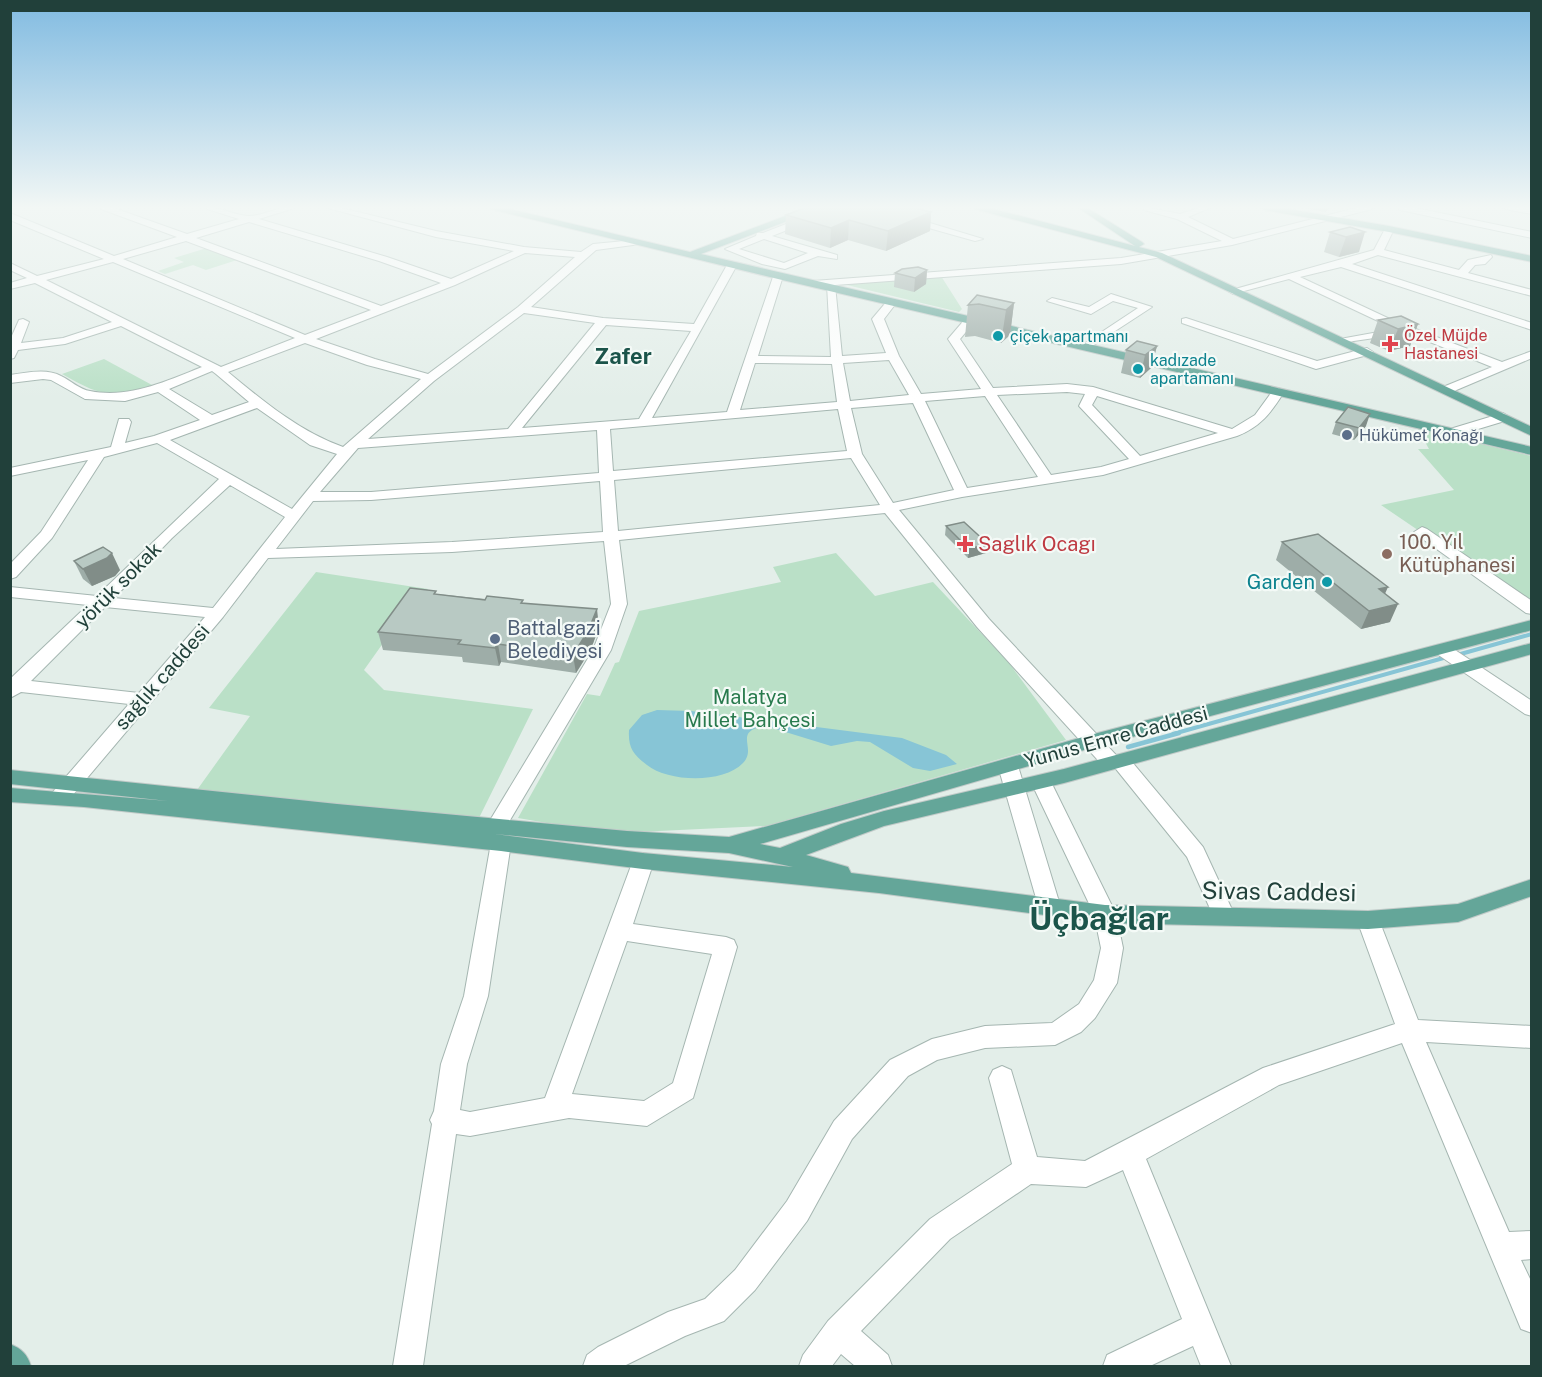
<svg xmlns="http://www.w3.org/2000/svg" width="1542" height="1377" font-family="'Public Sans',sans-serif">
  <rect width="100%" height="100%" fill="#e3eee9"/>
  <path fill="#bae0c7" d="M207,248L237,260L206,270L193,265L165,274L158,271L184,262L174,258Z
    M941,276L962,309L959,312L843,284L846,282Z
    M104,359L152,385C111,400 99,395 62,374Z
    M1418,429L1531,456V607L1381,505L1454,490L1418,449H1429Z
    M836,553L875,596L933,582L1009,663L1066,740L766,826L637,832L576,828L518,818L587,694L600,696L615,663L619,662L639,611L781,582L773,567Z
    M316,572L428,589L416,604L408,608L364,670L384,690L533,709L479,818L197,790L250,716L209,708Z"/>
  <path fill="#87c5d6" d="M657,710L691,711L902,738L946,755L957,764L930,771L913,768L870,742L857,741L831,746L766,726C731,731 758,748 743,763C723,784 668,782 647,765C633,754 628,748 629,730L642,715Z"/>
  <g fill="none" stroke-linecap="round" stroke-linejoin="round">
    <path stroke="#87c5d6" stroke-width="4" d="M1457,655L1532,634
      M1173,734L1447,657"/>
    <path stroke="#87c5d6" stroke-width="4.5" d="M1128,747L1179,733"/>
    <defs>
      <path id="minor" d="M100,207H111L187,234L239,219L207,209L206,207C221,207 236,216 249,216C263,216 277,207 292,207L291,209L259,219L387,257L451,279L514,251L436,237L324,207H337L436,231L524,247L581,252L593,244L636,240V244L633,245L596,250L531,307L603,318L694,324L727,265L736,263L737,265L652,418L727,412L774,274L783,276L758,356L831,357L827,285H813V281L1121,258L1222,241L1177,219L1144,210V207L1180,214L1201,207H1212L1188,217L1233,239L1360,207H1373L1372,209L1232,245L1121,264L835,285L842,356L886,353L872,319L888,300H896L897,302L884,319L899,356L921,394L981,389L948,339L966,318L970,317L976,320L960,339L993,388L1067,384L1093,387L1232,429L1255,415L1274,389L1278,388L1284,392C1271,413 1260,427 1237,436L1103,475L962,497L899,510L989,619L1116,755L1127,756L1203,847L1235,916L1232,922L1224,925L1216,922L1187,857L1116,769L1105,768L977,627L885,513L619,540L627,604L611,650L503,832L496,835L489,832L486,827L593,650L611,604L604,541L452,552L268,558L223,617L66,803L59,805L52,803L49,798L52,793L129,704L21,692L10,698V679L88,605L10,597V587L97,596L219,479L157,443L104,457L52,538L16,577L10,579V564L41,532L88,460L10,476V468L111,447L119,419H129L131,422L125,443L154,436L200,420L158,392L125,401L85,399L51,380L43,379L10,383V375C27,373 46,368 61,376C70,380 80,390 90,391C129,399 166,381 202,367L121,326L65,344L18,350L14,358L10,359V340L19,320L23,319L29,322L21,343L63,338L112,322L35,283L10,289V283L27,278L10,270V263L37,276L104,259L10,220V213L114,256L177,237L101,209ZM249,222L379,261L441,283L381,306L196,238ZM186,241L371,310L305,335L123,259ZM525,253L575,257L518,307L428,374L375,359L316,339L455,285ZM113,262L295,338L221,367L46,280ZM524,313L595,323L508,429L368,439L434,381ZM606,325L691,331L639,419L522,428ZM305,343L367,365L421,379L343,447C300,432 263,401 228,372ZM889,360L909,395L850,401L843,363ZM755,363L832,364L837,402L740,410ZM212,371L216,374L249,402L212,415L169,389ZM1067,392L1085,394L1079,406L1129,459L1101,467L1051,475L997,395ZM985,396L1038,477L967,488L925,401ZM1097,396L1218,433L1140,456L1092,405ZM913,403L954,490L893,503L862,454L851,408ZM257,408L310,445L337,454L292,509L170,440ZM838,409L847,451L613,471L610,429ZM597,430L599,473L371,492H320L358,448ZM851,458L880,505L618,531L614,480ZM600,481L603,532L452,542L276,549L313,501L371,500ZM230,485L285,517L213,608L114,598L172,538ZM105,607L205,617L139,693L31,681Z
        M830,207H854L850,210L835,211L772,236L837,255V259L818,256L785,269L762,264L725,249L756,236L757,233H763ZM764,239L808,253L784,263L739,249Z
        M1396,207H1411L1532,232V238L1400,210Z
        M1504,207L1532,208V214L1505,209Z
        M904,217H910L983,239L975,241L904,221Z
        M1386,227L1394,229L1384,250L1459,270L1468,260L1491,255L1492,257L1485,264L1475,265L1468,273L1532,290V296L1378,255L1352,264L1532,323V330L1341,267L1300,277L1392,320L1502,362L1532,351V358L1447,394L1441,390L1443,387L1492,367L1400,330L1399,334L1395,335L1340,343V339L1395,329L1289,279L1233,294L1228,291L1374,250Z
        M1111,294L1152,307L1086,350L1080,347L1082,345L1138,308L1113,301L1091,314L1047,301L1052,298L1089,307Z
        M1186,318L1317,361L1367,348L1373,352L1371,354L1316,369L1182,323V319Z
        M1503,413L1509,417L1508,420L1455,436L1448,432L1450,429Z
        M1422,527L1427,529L1532,601V614L1526,613L1417,535L1414,532Z
        M1443,645L1449,646L1532,701V716L1525,714L1437,654L1434,650L1437,646Z
        M1008,759L1015,761L1018,766L1060,905L1057,911L1049,914L1041,911L1038,905L998,766L1001,761Z
        M1041,775L1048,777L1051,782L1116,914L1123,948L1117,983L1095,1018L1081,1032L1055,1045L985,1048L937,1060L908,1076L852,1139L807,1221L755,1290L724,1321L685,1336L624,1366H583L587,1355L598,1347L668,1312L705,1299L735,1270L787,1201L834,1121L890,1060L932,1039L985,1026L1052,1023L1079,1004L1094,980L1101,948L1094,914L1031,782L1034,777Z
        M501,835L508,837L511,843L488,996L467,1064L460,1110L470,1112L545,1098L635,855L643,853L651,855L654,861L633,924L726,937L734,940L737,947L693,1098L647,1126L569,1118L470,1136L456,1134L423,1366H393L432,1124L430,1120L434,1111L441,1064L464,996L491,843L494,837ZM627,941L712,954L673,1083L644,1101L572,1094Z
        M1368,911L1376,914L1379,920L1418,1020L1532,1026V1048L1426,1042L1509,1232L1532,1231V1259L1521,1260L1532,1283V1333L1521,1329L1402,1043L1279,1085L1146,1159L1231,1366H1201L1193,1346L1150,1366H1103L1107,1355L1182,1319L1123,1170L1086,1187L1031,1184L950,1239L861,1331L888,1355L892,1366H855L841,1354L832,1366H799L803,1355L828,1321L930,1219L1012,1164L989,1078L993,1070L1002,1066L1011,1070L1037,1157L1085,1161L1263,1068L1395,1024L1357,920L1360,914Z"/>
      <path id="major" d="M489,207H502L690,252L809,207H820L819,209L701,254L1532,447V455L778,279L490,209Z
        M973,207H986L1135,246L1077,207H1086L1142,242L1144,244L1139,247L1162,253L1532,427V436L1156,257L974,209Z
        M1260,207H1277L1389,226L1532,256V262L1389,232L1264,210Z
        M1532,620V630L1091,748L760,844L780,848L841,824L884,811L1064,769L1532,643V654L1064,783L884,826L806,855L848,867L851,873L1105,905L1368,911L1458,904L1532,879V896L1458,922L1368,929L1105,923L879,893L643,869L501,851L84,807L10,802V788L168,801L10,784V770L337,804L627,831L729,837L1090,735ZM495,834L627,847L729,853L793,867L643,853Z
        M10,1344C22,1349 27,1354 31,1366H10Z"/>
    </defs>
    <use href="#minor" stroke="#a5b6b1" stroke-width="2"/>
    <use href="#major" stroke="#c1cac8" stroke-width="2"/>
    <use href="#minor" fill="#fff" fill-rule="evenodd"/>
    <use href="#major" fill="#64a699" fill-rule="evenodd"/>
  </g>
  <path fill="#9eada8" d="M1299,207H1331L1325,212Z
    M931,212L930,231L886,251L848,240L830,248L785,234L786,215Z
    M1350,227L1359,252L1339,257L1324,252L1330,232Z
    M927,270L926,284L914,292L894,287L895,273Z
    M977,295L1014,303L1010,335L1001,343L975,336L965,337L968,305Z
    M1378,320L1418,324L1410,346L1389,351L1370,343Z
    M1157,346L1151,368L1140,378L1121,373L1126,350Z
    M1336,422L1366,426L1354,440L1332,434Z
    M946,526L988,544L986,553L968,558L945,535Z
    M1282,542L1385,593L1390,622L1361,629L1276,560Z
    M74,561L120,570L115,576L92,586L83,579Z
    M437,594L524,603L599,627L591,649L576,673L501,662L499,666L463,662L462,657L383,650L378,632Z"/>
  <path fill="#818d88" d="M1326,207H1331L1325,212Z
    M931,212L930,231L886,251L888,231Z
    M849,220L848,240L830,248L831,228Z
    M1365,232L1359,252L1339,257L1346,237Z
    M927,270L926,284L914,292L915,278Z
    M1014,303L1010,335L1001,343L1006,310Z
    M1418,324L1410,346L1389,351L1398,329Z
    M1157,346L1151,368L1140,378L1145,355Z
    M1370,414L1366,426L1354,440L1359,428Z
    M988,544L986,553L968,558L969,549Z
    M112,553L120,570L115,576L92,586L83,569Z
    M1388,587L1380,605L1379,589Z
    M1398,604L1390,622L1361,629L1369,611Z
    M597,609L599,627L591,649L576,673L573,655Z
    M498,644L501,662L499,666L495,648Z"/>
  <path fill="#b8c9c3" stroke="#818d88" stroke-width="1.5" d="M807,207H912L931,212L888,231L849,220L831,228L786,215Z
    M1350,227L1365,232L1346,237L1330,232Z
    M918,267L927,270L915,278L895,273L902,269Z
    M977,295L1014,303L1006,310L979,304L968,305Z
    M1401,316L1418,324L1398,329L1378,320Z
    M1137,341L1157,346L1145,355L1126,350Z
    M1348,407L1370,414L1359,428L1336,422Z
    M964,522L988,544L969,549L946,526Z
    M1318,534L1388,587L1379,589L1398,604L1369,611L1282,542Z
    M103,547L112,553L107,558L83,569L74,561Z
    M410,588L436,591L434,594L485,600L487,596L523,600L521,603L597,609L588,631L573,655L498,644L495,648L458,644L461,640L378,632Z"/>
  <linearGradient id="sky" x2="0" y2="1"><stop stop-color="#81bbe1"/><stop offset="0.52" stop-color="#f2f7f5"/><stop offset="1" stop-color="#f2f7f5" stop-opacity="0"/></linearGradient>
  <rect width="1542" height="399" fill="url(#sky)"/>
  <g fill="#0f9aa8" stroke="#f4faf7" stroke-width="2">
    <circle cx="998" cy="336" r="6"/>
    <circle cx="1138" cy="369" r="6"/>
    <circle cx="1327" cy="582" r="6"/>
  </g>
  <g fill="#e0444e" stroke="#f4faf7" stroke-width="2">
    <path d="M1387 335h6v6h6v6h-6v6h-6v-6h-6v-6h6z"/>
    <path d="M962 535h6v6h6v6h-6v6h-6v-6h-6v-6h6z"/>
  </g>
  <g fill="#5c6f8a" stroke="#f4faf7" stroke-width="2">
    <circle cx="1347" cy="435" r="6"/>
    <circle cx="495" cy="639" r="6"/>
  </g>
  <circle fill="#8d6e63" stroke="#f4faf7" stroke-width="2" cx="1387" cy="554" r="6"/>
  <g text-anchor="middle" dominant-baseline="central" stroke-width="4.5" stroke-linejoin="round" paint-order="stroke">
    <g font-size="16" fill="#be3a42" stroke="#f4faf7" text-anchor="start">
      <text x="1404" y="335">Özel Müjde<tspan x="1404" dy="18">Hastanesi</tspan></text>
    </g>
    <g font-size="16" fill="#0d838f" stroke="#f4faf7" text-anchor="start">
      <text x="1010" y="336">çiçek apartmanı</text>
      <text x="1150" y="360">kadızade<tspan x="1150" dy="18">apartamanı</tspan></text>
    </g>
    <g font-size="16" fill="#4e5e75" stroke="#f4faf7" text-anchor="start">
      <text x="1359" y="435">Hükümet Konağı</text>
    </g>
    <g font-size="20" fill="#785e54" stroke="#f4faf7" text-anchor="start">
      <text x="1399" y="542">100. Yıl<tspan x="1399" dy="23">Kütüphanesi</tspan></text>
    </g>
    <g font-size="20" fill="#be3a42" stroke="#f4faf7" text-anchor="start">
      <text x="978" y="544">Saglık Ocagı</text>
    </g>
    <g font-size="20" fill="#0d838f" stroke="#f4faf7" text-anchor="end">
      <text x="1315" y="582">Garden</text>
    </g>
    <g font-size="20" fill="#21403a" stroke="#f4faf7">
      <text transform="translate(118 585) rotate(-45)">yörük sokak</text>
      <text transform="translate(162 677) rotate(-49)">sağlık caddesi</text>
      <text transform="translate(1116 737) rotate(-15)">Yunus Emre Caddesi</text>
    </g>
    <g font-size="20" fill="#4e5e75" stroke="#f4faf7" text-anchor="start">
      <text x="507" y="628">Battalgazi<tspan x="507" dy="23">Belediyesi</tspan></text>
    </g>
    <g font-size="20" fill="#287a4d" stroke="#f4faf7">
      <text x="750" y="697">Malatya<tspan x="750" dy="23">Millet Bahçesi</tspan></text>
    </g>
    <g font-size="22" font-weight="bold" fill="#1b544a" stroke="#f4faf7">
      <text x="623" y="356">Zafer</text>
    </g>
    <g font-size="24" fill="#21403a" stroke="#f4faf7">
      <text transform="translate(1279 891) rotate(1)">Sivas Caddesi</text>
    </g>
    <g font-size="32" font-weight="bold" fill="#1b544a" stroke="#f4faf7">
      <text x="1099" y="918">Üçbağlar</text>
    </g>
  </g>
  <rect width="1542" height="1377" fill="none" stroke="#21403a" stroke-width="24"/>
</svg>
